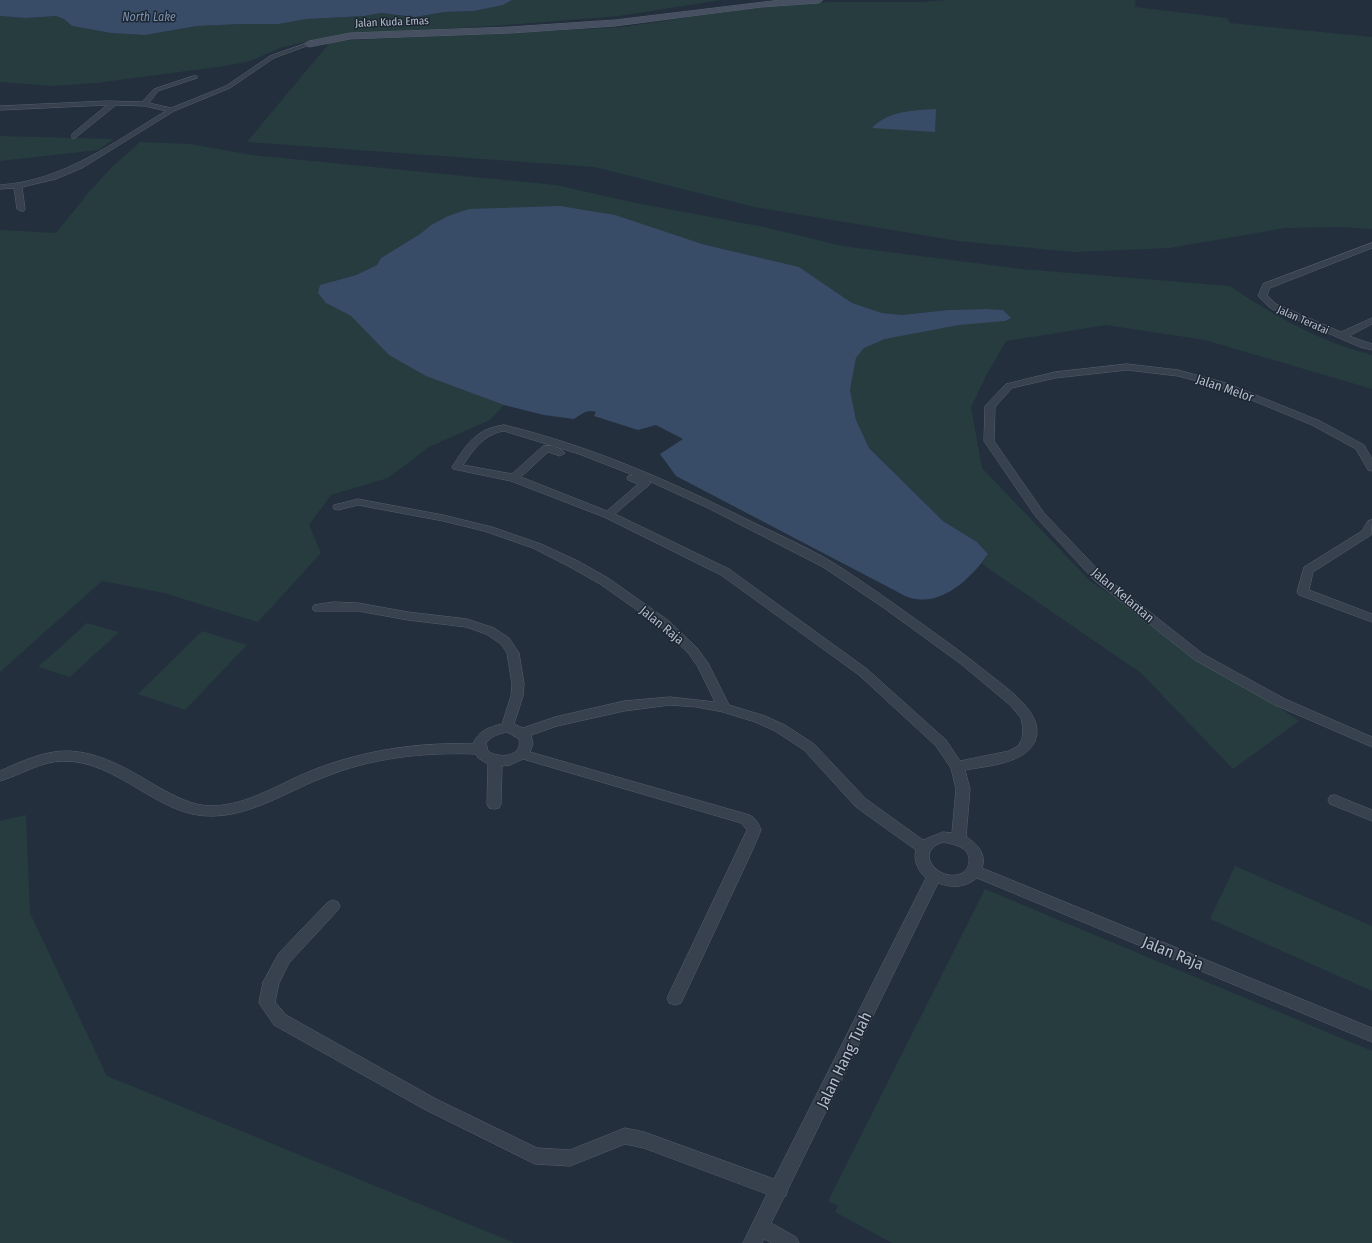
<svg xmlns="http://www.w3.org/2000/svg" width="1372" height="1243" font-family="'Fira Sans Condensed',sans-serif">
  <rect width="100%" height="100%" fill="#242f3e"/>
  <path fill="#263c3f" d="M512,0H721L619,16L520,24L344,35L309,41L280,48L250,61L225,66L96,83L51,86L0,82V16L26,18L56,16L64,19L72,26L111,33L145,35L197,26L241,24H278L307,19L364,16L381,13L415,17L445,12L474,11L503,5Z
    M947,0H1136L1135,7L1227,18L1230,23L1372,37V229L1342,227L1285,228L1170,248L1075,252L958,241L754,207L594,167L247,142L331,41L509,33L623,27L787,3L838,2H924Z
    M0,136L114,139L98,150L0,161Z
    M140,142L190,144L252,155L556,185L636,203L764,227L842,246L1021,269L1230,286C1274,316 1321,342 1372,355V389L1205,340L1106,325L1006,341L988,372L971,407L982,468L1090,581L1299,721L1233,769L1141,673L982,564L988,554L977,542L943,521L869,448L856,420L850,390L856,358L864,348L885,338L959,325L1003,310L986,309L948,310L902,315L882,313L852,303L799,267L702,244L668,234L469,209L448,216L431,225L420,234L381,258L377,265L356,275L333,281L326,303L351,316L390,355L470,392L504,405L490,420L429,447L388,478L331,495L309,525L321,553L258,622L164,593L102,581L0,672V230L56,233L89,192L112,167Z
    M87,623L119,632L70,677L38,667Z
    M202,631L247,645L185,710L138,694Z
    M26,815L30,913L107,1076L515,1243H0V821Z
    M1235,866L1372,926V991L1210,919Z
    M985,889L1372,1051V1243H892L835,1212L838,1206L828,1201Z"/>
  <path fill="#394c67" d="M0,0H512L503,5L474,11L445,12L415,17L381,13L364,16L307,19L278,24H241L197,26L145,35L111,33L72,26L64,19L56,16L26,18L0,16Z
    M936,109L935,132L872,128C888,111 914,110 936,109Z
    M560,206L615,215L702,244L799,267L852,303L882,313L902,315L948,310L986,309L1003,310L1011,318L1005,321L959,325L885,339L864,348L856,358L850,390L856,420L869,448L943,521L977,542L988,554C973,576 945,604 916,599C907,598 898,592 890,588L676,476L660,454L683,439L656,425L638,430L594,416L596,412C587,409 582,414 574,419L544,415L504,405L426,376L389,355L351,316L326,303L318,293L320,285L356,275L377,265L381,258L420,234L431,225L448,216L469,209Z"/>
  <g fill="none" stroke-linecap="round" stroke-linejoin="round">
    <defs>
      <path id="street" d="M307,43L312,44L274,58L230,88L174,111L82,168L56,179L22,187L25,209L24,211H21L17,209L14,188L0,189V185C63,181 114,142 166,111L145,106L116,105L75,138H72V134L107,105L0,110V106L107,101L142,102L154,89L193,76H197V78L158,91L149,103L171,108L226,86L270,56Z
        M1372,243V248L1270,288L1267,295L1276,304L1341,332L1372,318V324L1349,336L1372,344V350L1360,347L1270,308L1258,296L1263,284Z
        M1127,364L1178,370L1226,383L1320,421L1364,445L1372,459V471L1368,470L1356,449L1312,425L1220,387L1178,376L1127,370L1055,378L1012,388L995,407L994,441L1044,513L1103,575L1203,654L1285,699L1372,737V747L1275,705L1195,660L1095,581L1036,517L984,441L985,406L1006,384L1055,372Z
        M504,425C587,445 666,479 742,517C772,532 803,545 832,562C861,580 890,601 918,621C940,637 963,653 984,670C1002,685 1047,713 1035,741C1025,764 986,766 965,770L970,789L966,837C977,843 987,855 982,868L1372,1028V1042L977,878C964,888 953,888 938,883L788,1189L786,1196L784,1197L771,1223L796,1237L799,1243H772L764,1239L762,1243H743L767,1194L644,1148L625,1144L570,1166L535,1164L424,1109L274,1025L259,1003L263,982L279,953L328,902L333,900L338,902L340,906L338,910L289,963L279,983L275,1002L286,1015L436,1099L537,1148L570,1150L625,1128L644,1132L774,1179L926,878C918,871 913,860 916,850L856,807L804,750L775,731L755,722L723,712L697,707L670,705L624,711L557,726L531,735L533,744L530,752L746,814C755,816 758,822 761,830L753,849L681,1003L675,1005L669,1003L667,998L747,830L741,823L523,759L510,765L502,766L501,804L499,808L494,809L489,808L487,804L488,764L478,758L476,754C423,752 370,758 322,778C286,792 251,816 211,816C158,817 118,760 63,761C41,761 21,775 0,781V771C18,763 35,755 54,752C91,746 128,769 158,787C175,796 192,806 212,806C249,805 280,783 313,770C365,750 419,742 473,744C478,731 489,727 502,724L511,696L512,684L507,653L501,644L486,634L466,627L408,620L358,611H314L312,608L314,605L333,602L358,603L408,612L467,619L494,628L509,638L519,653L524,684L523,696L514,724L523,728L555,717L624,701L670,697L715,702L698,667L689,654L661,627L600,584L570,567L533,548L484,531L443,521L358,505L338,510L334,509L333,507L334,505L358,499L443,515L492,527L541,544L578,561L608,578L669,621L697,648L708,663L729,705L765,716L785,725L814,744L866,799L923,840L943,832L952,833L956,789L951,768L936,746L859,675L721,575L604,517L511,481L453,469L452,467C467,444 475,429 504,425ZM504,431L579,454L633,475L628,476L627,478L628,480L638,484L607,511L521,477L548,452L560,456L565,453C561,448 550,444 543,446L512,474L463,465C474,449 484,434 504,431ZM649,481L708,508L823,567L884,608L961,664L1010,705L1021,718L1023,728L1022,739L1018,746L1009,751L960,761L946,740L867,669L729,569L615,514L649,485L650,483ZM507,732L519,739C523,757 499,759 488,751L486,743C491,736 499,734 507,732ZM943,842C951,844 960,845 966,851C972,859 969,871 960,874C939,882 912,852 943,842Z
        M1372,520L1371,535L1313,572L1309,590L1372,614V622L1299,595L1297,592L1304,567L1362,531L1368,521Z
        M1335,795L1372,810V821L1330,804L1328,800L1330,796Z"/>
      <path id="secondary" d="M781,0H823L819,3L761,7L615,26L510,33L350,39L309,47L304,44L309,41L350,33L510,27L615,20Z"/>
    </defs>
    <use href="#street" stroke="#565f6c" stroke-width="1"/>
    <use href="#secondary" stroke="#565f6c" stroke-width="1"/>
    <use href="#street" fill="#38414e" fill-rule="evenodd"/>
    <use href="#secondary" fill="#465061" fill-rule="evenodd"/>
  </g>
  <g text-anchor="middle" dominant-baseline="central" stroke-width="3" stroke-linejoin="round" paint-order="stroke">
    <g font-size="11" fill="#b4bcc9" stroke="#1d2633">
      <text transform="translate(392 22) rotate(-2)">Jalan Kuda Emas</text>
      <text transform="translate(1303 320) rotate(24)">Jalan Teratai</text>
    </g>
    <g font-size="12" font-style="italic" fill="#7c92b1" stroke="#1d2633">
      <text x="149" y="17">North Lake</text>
    </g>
    <g font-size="13" fill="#b4bcc9" stroke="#1d2633">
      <text transform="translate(1225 388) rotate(19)">Jalan Melor</text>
      <text transform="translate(1123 595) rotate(40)">Jalan Kelantan</text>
      <text transform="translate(662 625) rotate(39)">Jalan Raja</text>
    </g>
    <g font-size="16" fill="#b4bcc9" stroke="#1d2633">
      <text transform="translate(1173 953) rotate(22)">Jalan Raja</text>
      <text transform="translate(844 1060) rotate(-64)">Jalan Hang Tuah</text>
    </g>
  </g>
</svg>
